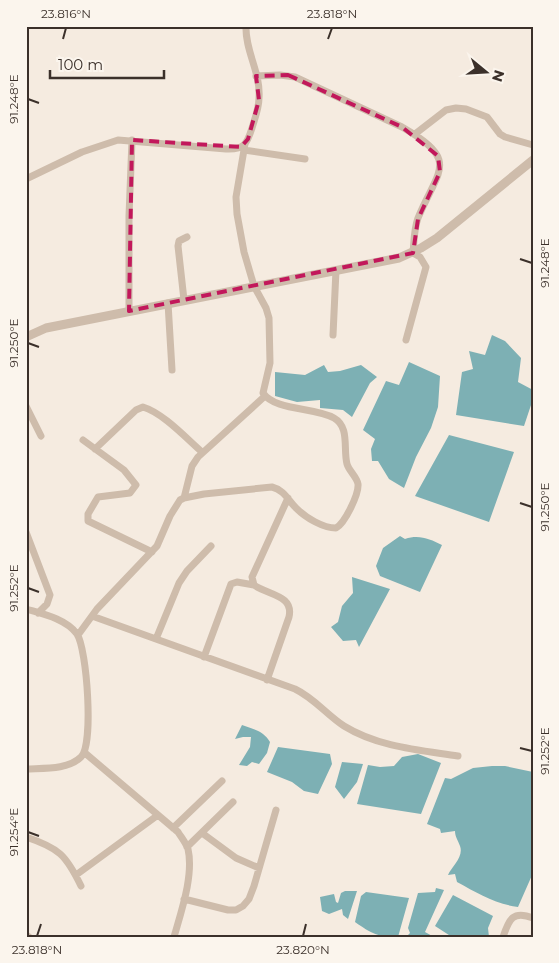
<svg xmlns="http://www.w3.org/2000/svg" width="559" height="963" font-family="Montserrat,sans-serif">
  <rect width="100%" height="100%" fill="#f5ebe0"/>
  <path fill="#7db0b4" d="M492,335L505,341L521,358L518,382L533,390V399L524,426L456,415L462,372L473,369L469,351L485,355Z
    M409,362L440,376L438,407L431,428L416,457L404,488L389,479L378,461H372L371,449L375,439L363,430L386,381L399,385Z
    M324,365L328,372L340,371L361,365L377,377L370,383L352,417L343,410L320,408V400L297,402L275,396V372L305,375Z
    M449,435L514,452L489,522L415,496Z
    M400,536L405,539C419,534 430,539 442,545L420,592L380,576L376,566L383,548Z
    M352,577L390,589L359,647L356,640L343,641L331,627L338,622L342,606L353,593Z
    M242,725C253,729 264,731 270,742L267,753L259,764L252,762L247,766L239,765L250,747L251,737H243L235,739Z
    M278,747L330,754L332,764L318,794L304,791L292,782L267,772Z
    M418,754L441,763L421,814L357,804L368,765L380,767L394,766L402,757Z
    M342,762L363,764L357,782L344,799L335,787Z
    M492,766H505L533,772V873L518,907C495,904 477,893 457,882L455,874L448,875C452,866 464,857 460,846C458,840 455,837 455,831L441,833L440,829L427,824L445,778L451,779L473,768Z
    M436,888L444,890L425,932L434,937H406L410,933L408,928L418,893L435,892Z
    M345,891H357L348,919L343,915L342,909L329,914L322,911L320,897L334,894L336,902L338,903L341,893Z
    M366,892L409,898L398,937C378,937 372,934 355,922L361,896Z
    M453,895L493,916L488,928L489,937H452L435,926Z"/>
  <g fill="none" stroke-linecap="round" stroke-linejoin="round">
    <path stroke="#cebcab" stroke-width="7" d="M256,76L280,75L295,77L402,127C461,161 438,169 418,218C414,229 414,241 413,253L420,257L426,267L406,340
      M415,134L446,110L456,108L466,109L487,117L500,134L505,137L533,145
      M244,150L305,159
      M26,179L82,152L118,140L226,149C244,150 247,144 252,128C255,118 259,108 259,98C261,73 245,51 246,26
      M184,300L178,246L179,241L187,237
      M168,303L172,370
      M129,311V216L132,140
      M333,335L336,270
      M26,406L41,436
      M83,440L124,470L136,485L130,493L98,497L88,514V521L152,552
      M95,449L136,410L143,407C163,413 186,438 202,452
      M184,498L192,466L198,457L265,396
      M26,532L50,595L47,604L38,613
      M26,609C43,614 66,619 77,634C87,649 94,745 81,757C68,770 43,768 26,769
      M92,616L295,689C314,698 327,715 344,726C378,747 419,750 458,756
      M78,635L97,609L157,546L170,516L180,500L184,498L204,494L272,487C284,490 288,500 296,508C306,518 323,528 336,528C345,523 359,494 358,484C357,477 349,471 347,464C343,449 350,427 334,418C315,407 275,411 263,393L270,363L269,318L266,308L254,286L244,252L237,214L236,197L245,144
      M156,639L179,583L187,571L211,546
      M204,657L231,584L237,582L254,585
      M267,680L289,617C294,595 268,595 254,585L252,577L288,498
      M85,753L178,832C181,837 186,843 188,849C194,875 181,912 174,937
      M173,828L222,781
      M202,833L236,858L259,868
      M26,837C59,848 66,855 81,886
      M187,847L233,802
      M76,875L158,815
      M184,899L228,910H236L243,906L249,899L254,886L276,810
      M26,935L29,937
      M503,937C509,919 513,910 533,918"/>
    <path stroke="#cebcab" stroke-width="9" d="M26,337L46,328L399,258L421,248L437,238L533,160"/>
  </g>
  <path fill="none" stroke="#c2185b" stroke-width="4" stroke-dasharray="10 6" stroke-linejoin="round" d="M288,75L402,127L438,156L440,172L418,219L413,253L129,311L132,140L241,147L248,139L259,100L256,76Z"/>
  <path fill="none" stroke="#3b302a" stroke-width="2" d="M63,39L66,28M328,39L332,28M28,99L39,103M520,259L532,263M28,343L39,347M520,503L532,507M28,588L39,592M520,748L532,751M28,832L39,836M37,936L41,924M303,936L306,924"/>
  <rect width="559" height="963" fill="none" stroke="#fbf5ed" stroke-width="55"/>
  <g transform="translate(486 72) rotate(108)" stroke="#fbf5ed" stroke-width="4" paint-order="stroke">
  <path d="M0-4L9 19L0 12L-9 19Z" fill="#3b302a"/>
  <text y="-8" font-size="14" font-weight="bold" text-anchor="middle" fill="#3b302a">N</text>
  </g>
  <path d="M50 70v8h114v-8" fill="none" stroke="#3b302a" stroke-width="2.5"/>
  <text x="58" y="70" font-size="15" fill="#3b302a" stroke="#fbf5ed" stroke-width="4" paint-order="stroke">100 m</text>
  <rect x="28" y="28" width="504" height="908" fill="none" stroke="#3b302a" stroke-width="2"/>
  <g font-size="12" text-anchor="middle" fill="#3b302a">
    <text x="66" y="18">23.816°N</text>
    <text x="332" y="18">23.818°N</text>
    <text transform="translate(14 99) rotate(-90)" y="4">91.248°E</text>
    <text transform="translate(545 263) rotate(-90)" y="4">91.248°E</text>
    <text transform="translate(14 343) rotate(-90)" y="4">91.250°E</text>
    <text transform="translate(545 507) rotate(-90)" y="4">91.250°E</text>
    <text transform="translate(14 588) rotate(-90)" y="4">91.252°E</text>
    <text transform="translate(545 751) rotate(-90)" y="4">91.252°E</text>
    <text transform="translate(14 832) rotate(-90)" y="4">91.254°E</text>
    <text x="37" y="954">23.818°N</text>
    <text x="303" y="954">23.820°N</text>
  </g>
</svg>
